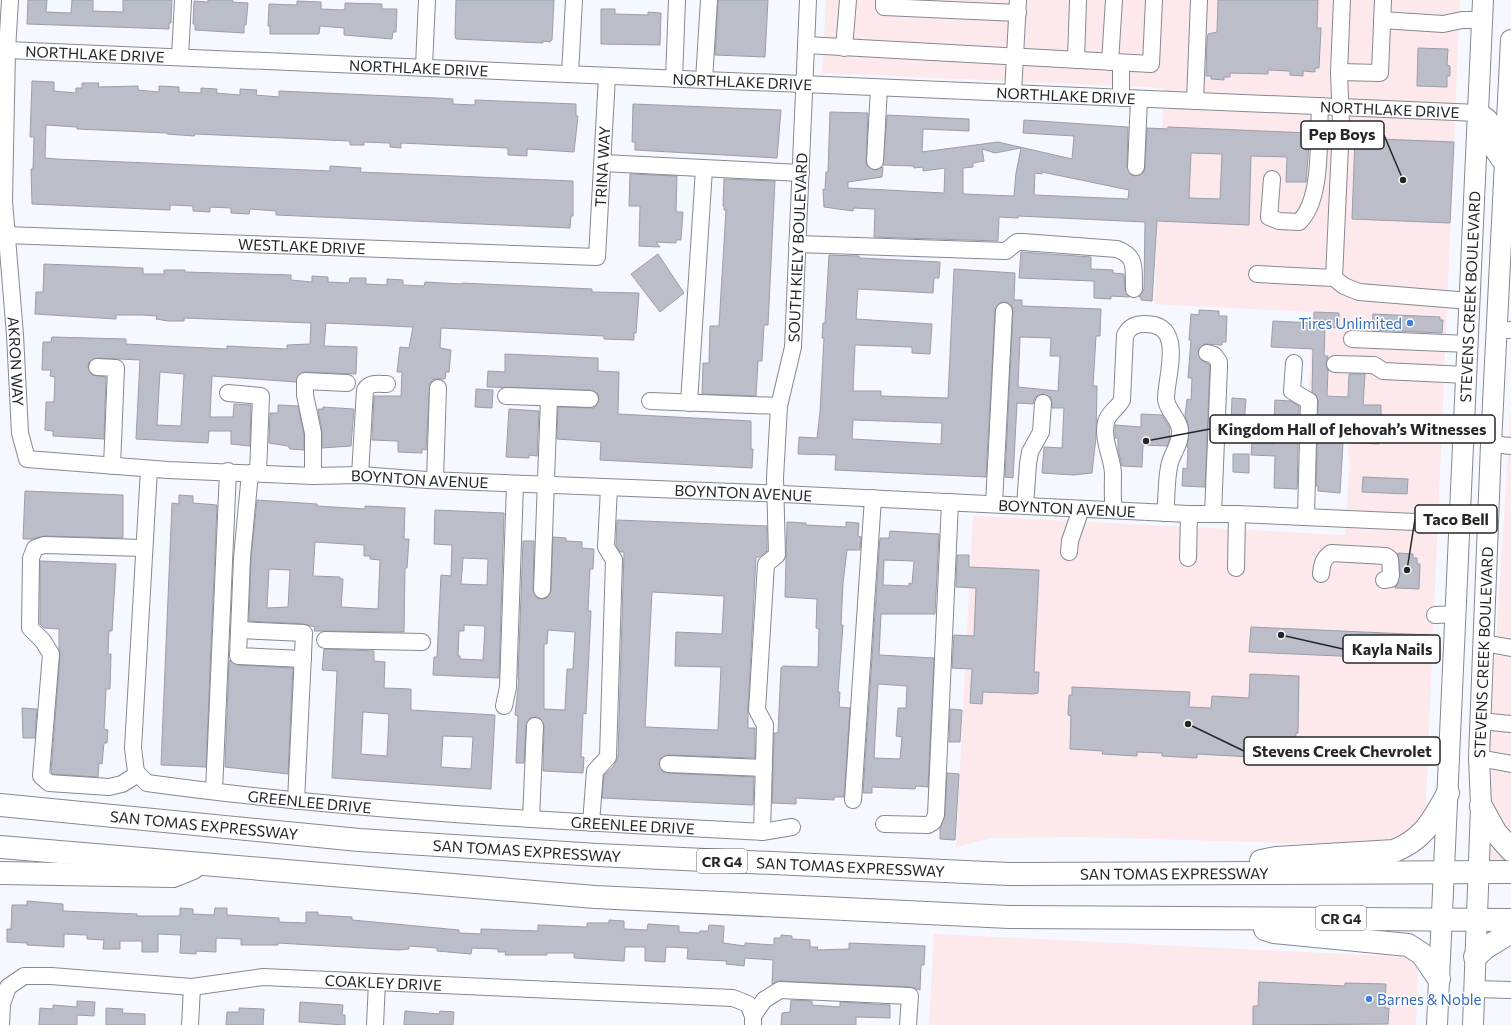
<svg xmlns="http://www.w3.org/2000/svg" width="1511" height="1025" font-family="Commissioner,sans-serif">
  <rect width="100%" height="100%" fill="#f5f8fe"/>
  <path fill="#fde8eb" d="M826,0H1460L1424,847L1081,837L992,838L956,847L973,516L1345,535L1350,458L1348,457L1350,396L1309,394L1312,312L1154,304L1164,88L822,73Z
    M1511,406V868H1482Z
    M934,934L1406,957L1418,970L1416,1025H929Z"/>
  <path fill="#bbbec9" stroke="#9a9ea8" fill-rule="evenodd" d="M28,0H47L46,12L71,13L72,0H93V11L123,12V0H172L171,23H169V29L27,24Z
    M208,0H233L232,2L248,3L246,25H244V33L195,30V24H193L194,1L208,2Z
    M456,0H554L552,40L550,42L543,41V43L456,39L455,35Z
    M718,0H768L765,57L715,55Z
    M1218,0H1318L1317,28H1321L1319,68H1315V72L1303,71V76L1290,75V71L1268,70V74L1230,73V77H1224V80L1211,79V76H1206L1207,39L1208,34L1217,32Z
    M297,1L321,2V9L342,10L345,9V3L382,4V9H397L396,32H393L392,39L344,35V28L320,26L319,34H270V26H268L269,4L297,5Z
    M601,9H615V14L648,15V12L661,13L660,45L601,44Z
    M1418,48L1448,49L1447,65L1450,66V76H1447V87L1417,86Z
    M32,81L54,82V91L76,93V88H82V83H99L98,87L138,86V90L159,92V86L179,87V92L201,93V88L217,89L216,93L240,95V89L257,90L256,95L279,97V91L437,98L453,99V104L475,105V100L576,104V116H578L574,152L527,149V156L508,155V148L401,143V148L390,147V143L364,142V145H350V141L195,134L194,136L167,134V133L77,129V127L46,125L45,158L57,159L330,171V166L361,168L360,172L573,181V216H571L570,228L276,215V211L250,209L249,214L231,213V208L210,207V212L193,211V206L170,205V210L32,204L31,169H33L34,137H30Z
    M633,104L781,110L777,158L635,150V142H632Z
    M830,112L868,113L866,165L874,170L883,167L882,177L848,182V188L944,193L945,168L923,171V167L914,168V166L883,165L887,115L969,119V131L923,129L922,152L998,142L1072,159L1074,136L1023,133L1024,120L1128,127L1127,167L1131,175L1136,176L1144,172L1145,168L1147,128L1168,129V127L1310,133L1306,182H1286L1287,157L1251,156L1249,225L1157,221L1152,301L1141,300V297H1139L1144,289L1145,222L1018,216V218L999,217L998,241L874,237L875,209L854,208L853,211L824,207L823,189L825,190L826,172H828ZM1021,148L1016,173L1014,196L963,194V168L973,167V163L984,161L982,149L995,153ZM1191,153L1222,154L1220,199L1189,198ZM1042,172L1129,190L1128,199L1034,195L1035,173L1042,174Z
    M1355,138L1454,142L1450,223L1352,219Z
    M630,174L677,176L676,212H683L681,240H676V243L656,242L660,247L639,246L640,206H629Z
    M724,179L775,181L768,325H764L762,361H758L756,396L702,394L703,363H709L710,326H719L726,210H724V206H723Z
    M1021,252L1091,257V269L1113,270V273L1124,274L1125,290L1129,297L1111,296V299L1094,298V281L1019,278Z
    M658,254L684,293L660,312L631,274Z
    M829,255L859,256V258L940,262L939,278H934L933,293L858,289L856,319L932,324L930,354L912,353V347L855,345L853,391H881V396L948,398L954,269L1015,273L1014,300H1022V306L1101,309L1100,336H1096L1093,386H1097L1096,437L1092,473L1073,475L1042,473L1044,447L1062,448L1064,408H1052L1051,398L1043,394L1035,397L1033,404L1017,403L1013,478L1005,477L1013,311L1012,306L1005,302L999,303L995,311L986,477L835,470L836,455L798,454L799,437L817,438L820,412L824,338H822L823,323H825ZM1020,337L1051,338L1050,356H1060L1058,391L1018,387ZM853,420L942,423L941,444L852,439Z
    M44,264L143,268V274H164V270H185V272L291,275V280L312,282V276L328,277V282L349,283L350,278H366V284L387,285V279L403,280V285L424,286L425,282L462,284V283L592,289V292L639,293L636,333H634V340L604,339V336L441,328L440,348L451,350L449,372H446L445,379H434L430,383L426,450L422,449V453L398,452V441L372,440L374,396H401L402,372H397L400,347L409,348L413,327L326,323L324,346L357,347L356,374L305,372L299,374L296,382L212,376L210,417H233L234,404L251,405L250,446L231,444V431H209L208,443L136,439L140,360L98,358L89,362L88,367L92,375L106,377L104,439L53,436V431L45,430L46,402H54L55,377L50,376L51,370H42L43,342H51L52,337L126,339V344L227,349V346L287,349V345L310,344L311,323L184,318V321H168L156,319L157,316L142,315H116V319L35,314L36,292H43ZM160,372L184,374L181,426L157,425Z
    M1199,310L1219,311V316H1227L1226,342H1222V345L1204,344L1198,350L1200,359L1210,365L1205,487L1182,486L1183,468L1187,469L1188,448L1187,447L1189,436L1188,424L1185,416L1187,399L1191,400L1192,378H1188L1191,340H1189L1191,314L1199,315Z
    M1314,312L1339,313V328L1325,327L1324,356H1328L1326,363L1328,370L1327,396L1348,397L1349,374H1365L1363,405H1381V415H1383V435H1380L1379,444L1343,442L1340,493L1318,491V486H1316L1318,401L1317,396L1312,392L1313,349L1271,347L1273,321L1314,323Z
    M1373,314L1440,317V320H1443L1442,333L1372,330Z
    M505,354L598,358V371L619,372L618,414L751,421V449H753L752,468L600,460L601,442L557,439L558,407L594,408L599,400L598,394L590,390L487,387L488,371L505,372Z
    M476,389L493,390L492,408L475,407Z
    M1232,398L1246,399L1244,425H1231Z
    M1275,400L1290,401L1299,406L1297,489L1274,488L1275,456L1251,455L1252,443L1273,444Z
    M278,405L298,406L304,434V450L290,449L288,446L269,443L270,413H278Z
    M323,407L354,409L351,446L322,448V431L318,409H323Z
    M509,409L539,411L537,456L529,455V458L506,457Z
    M1141,414L1162,415L1170,428L1169,442L1167,446L1143,445L1142,467L1122,466L1118,449V438H1115V425L1141,427Z
    M1233,454H1249V473L1233,472Z
    M1363,477L1408,479L1407,494L1362,492Z
    M25,491L123,495V538L44,536L32,539H23Z
    M179,495L193,496V503L217,505L206,767L161,765L172,503L179,504Z
    M257,500L317,504V506L365,509V506L405,508L404,539H409L407,568H405L404,632L314,631L315,627L304,624L249,621L251,559ZM315,542L364,545V556H370V559L380,560L378,609L341,607L343,579H340V577L313,576ZM269,569L290,570L288,607L267,608Z
    M435,510L504,513L499,678L433,675L434,657H437L441,575L451,576L452,545L434,544ZM463,558L488,559L487,585L461,584ZM464,625L485,626L483,660L460,659V656H458L459,631H464Z
    M617,520L767,526V551L759,557H756L748,709V728H755V758L668,755L660,759L659,764L663,772L668,773L754,777L753,805L602,798L604,775L613,767L618,757L624,552H620L616,545ZM652,592L724,596L722,634L676,632L675,666L721,667L718,730L645,727Z
    M787,522L806,523V525L846,527V522L859,523L858,536L861,537L860,550H847L843,583L841,625H843L838,692H840L839,707L850,708L844,797H834V800L796,798V804L772,803L774,733H778L781,668L783,666L818,667L819,629L816,628L817,599L785,597Z
    M890,531L939,534L935,614H881L879,655L934,658L928,787L916,786L915,789L872,787V793H863L880,538H889ZM884,560L914,561L912,584L909,583V586L883,585ZM878,684L907,686L906,708H898L896,736L902,737L900,759L874,758Z
    M553,537L566,538V541L582,542V548L594,549L593,569H590L588,611H591L586,714L583,713L581,757H584L583,773L543,771L544,726L540,718L536,717L530,718L526,725L524,763H516L518,716L515,715L519,679H518L523,541H534L533,590L537,598L542,599L547,598L551,591ZM548,630L575,632L573,669H567L565,710L544,709V644H547Z
    M1398,553L1413,554V558H1417V564H1420L1419,589L1395,588L1400,575Z
    M957,555H969V567L1039,570L1034,672H1039L1038,693L1033,694L983,692L982,704L970,703L972,669L952,668L954,635L974,636L976,588L956,587Z
    M40,561L116,564L112,631H109L108,654H111L110,689H106L104,729L108,730L107,743H104L102,764L99,763L98,777L53,774L51,772L60,655L59,648V629L44,628L40,624Z
    M1251,627L1430,635L1429,660L1249,652Z
    M324,649L374,651V661L385,662L384,688L411,689V710L495,715L491,789L332,778L337,671L322,670ZM363,712L389,714L387,756L361,754ZM443,736L473,737L471,769L441,767Z
    M229,660L238,665L293,668L288,774L225,767Z
    M1250,674L1299,676L1298,733H1296L1295,758H1291V762L1252,760V757L1197,754V758L1162,756V753L1137,752V756L1102,754L1103,751L1070,749L1071,716L1068,715L1069,695H1072V687L1190,692L1189,707L1211,708L1212,696L1249,698Z
    M22,708L37,709L35,738H23Z
    M950,709L962,710L960,742H949Z
    M947,773L959,774L955,840L940,839V828L945,815Z
    M27,901L63,904V911L137,914V916H180V908L193,909V914L214,915L215,908H227V915L279,918V922L306,923V912H318V915L352,917V920L459,930V933L481,934V929L538,931V925L587,927V923H609V920L624,921V929L647,930L648,924L679,926V932L699,933L700,931H708L709,925L724,926L723,943L745,946V943L774,945V938H781V935L792,936V939L810,940V947H818L817,950L849,949V943L925,946L924,965H921L920,990L910,987L780,981L772,984L773,960L745,958L744,966L726,964L727,961L687,959L688,948L666,947L665,962L645,961V947H625L624,961L574,958V953H547V955H505L506,952H498V949L472,948L471,954L437,951V948L409,946V949L398,950L278,943V945H241V939L216,938V952L196,951V954L180,953L181,935L158,934V952H142V941H120V949H103L104,940L87,939V935L64,934V947L27,945V943L7,942V929H11L12,905H27Z
    M1259,982L1345,986V983L1386,984L1385,1008H1389L1388,1024L1253,1025V1006H1258Z
    M791,1000L812,1001V1005L840,1007V1002L890,1005V1018L856,1017V1025H781L782,1013L790,1012Z
    M77,1001L95,1002L94,1016L77,1015V1025H39L40,1008L53,1009V1005L77,1007Z
    M300,1002L343,1005L342,1015H345V1025L299,1022Z
    M106,1008L123,1009L122,1013L145,1014V1025H106Z
    M239,1008L264,1009L263,1025H226L227,1012H239Z
    M405,1011L439,1014L440,1011L454,1012L453,1025H404Z"/>
  <g fill="none" stroke-linecap="round" stroke-linejoin="round">
    <defs>
      <g id="minor">
        <path id="s1" d="M10,0L7,50L4,201L15,335L20,433L27,459L168,470L313,476L360,475L427,480L760,493L1189,514H1237L1460,524"/>
        <path d="M884,0V7L1018,13"/>
        <path d="M1342,0L1339,72L1341,124L1334,278L1344,286L1359,292L1470,301"/>
        <path d="M1382,20L1443,24L1462,20H1482"/>
        <path d="M806,45L1151,64L1154,0"/>
        <path d="M844,48L848,0"/>
        <path id="s2" d="M7,50L1478,113"/>
        <path d="M180,57L183,0"/>
        <path d="M1076,60L1078,0"/>
        <path d="M1110,62L1114,0"/>
        <path d="M424,66L427,0"/>
        <path d="M1339,72L1380,73L1383,0"/>
        <path d="M570,74L574,0"/>
        <path d="M674,79L677,0"/>
        <path d="M704,80L709,0"/>
        <path d="M1013,93L1018,0"/>
        <path d="M1121,98V63"/>
        <path d="M1195,101L1199,0"/>
        <path d="M875,161L879,88"/>
        <path d="M603,163L801,173"/>
        <path d="M1136,167L1139,99"/>
        <path d="M1272,179L1269,217L1279,221L1299,222C1323,200 1318,138 1320,106"/>
        <path id="s3" d="M6,235L597,257L607,76"/>
        <path d="M797,244L1006,251L1017,242H1023L1117,249C1138,257 1133,269 1134,289"/>
        <path d="M1257,274L1334,278"/>
        <path d="M1497,330H1511"/>
        <path d="M1352,339L1468,344"/>
        <path d="M1207,353L1214,355L1219,362V367L1213,514"/>
        <path d="M1294,363L1292,391L1309,401L1306,517"/>
        <path d="M1335,364L1374,365L1383,371L1467,375"/>
        <path d="M97,367L116,368L112,466"/>
        <path d="M228,393L261,396L258,473"/>
        <path d="M506,396L590,399"/>
        <path d="M650,401L779,406"/>
        <path d="M689,403L704,169"/>
        <path d="M1400,424L1464,428"/>
        <path d="M1491,444L1511,446"/>
        <path id="s4" d="M149,469L133,748L136,772L147,783C351,811 556,821 762,832L792,827"/>
        <path d="M250,473L242,558L238,656L303,659"/>
        <path d="M360,475L365,390C370,382 378,384 387,384"/>
        <path d="M313,476V433L305,395V381L347,383"/>
        <path d="M435,480L438,388"/>
        <path d="M994,504L1004,311"/>
        <path d="M1025,506L1028,464L1030,452L1041,432L1043,403"/>
        <path d="M1114,510C1112,498 1113,486 1113,473C1112,456 1102,440 1106,422C1108,413 1118,408 1122,400L1125,335C1130,326 1136,324 1145,324C1186,324 1166,375 1166,399C1167,411 1179,418 1180,430C1181,446 1171,453 1169,467C1166,482 1167,498 1165,513"/>
        <path d="M1069,552L1070,541L1081,509"/>
        <path d="M1188,558L1189,514"/>
        <path d="M1236,568L1237,514"/>
        <path d="M1321,574C1322,564 1323,559 1331,553L1386,556L1390,559L1391,575L1390,579L1384,580"/>
        <path d="M542,590L549,398"/>
        <path d="M1435,615L1456,614"/>
        <path d="M239,630L304,633L296,801"/>
        <path d="M325,640L422,642"/>
        <path d="M1484,643L1511,648"/>
        <path d="M504,706L508,687L515,484"/>
        <path d="M1481,721L1511,724"/>
        <path d="M1479,758L1511,764"/>
        <path d="M668,764L764,768"/>
        <path d="M138,774L122,784L109,787L49,783L41,776L51,654L43,641L30,628L31,558L35,548L44,545L143,548"/>
        <path d="M214,791L228,471"/>
        <path d="M853,800L873,498"/>
        <path d="M531,819L535,726"/>
        <path d="M591,823L595,771L608,757L614,560L606,547L609,488"/>
        <path d="M884,824L928,825L933,822L936,815L950,502"/>
        <path id="s5" d="M762,832L765,725L757,710L766,564L777,555L775,478L779,406L793,347L808,0"/>
        <path d="M1474,989L1511,990"/>
        <path d="M753,1016L764,1000L780,990L910,996L908,1025"/>
        <path id="s6" d="M1,1025L2,1004L8,987L24,976H51L192,987L263,977L733,998L748,1004L753,1016V1025"/>
        <path d="M190,1025L192,987"/>
        <path d="M375,1025L377,982"/>
      </g>
      <g id="major">
        <path d="M1478,113L1487,119L1492,126L1493,147L1501,159"/>
        <path id="s7" d="M1437,1025L1483,0"/>
        <path id="s8" d="M1473,1025L1481,806L1479,758L1491,444L1511,40"/>
      </g>
      <g id="highway">
        <path id="s9" d="M0,805L359,840L597,855L1009,874L1511,872"/>
        <path d="M1481,806L1496,833L1511,850"/>
        <path d="M0,847L595,897L845,909L1009,917L1511,920"/>
        <path d="M1261,861L1276,858L1394,851C1424,839 1433,820 1448,793"/>
        <path d="M0,873L173,876L193,868"/>
        <path d="M1265,929L1274,932L1408,945L1422,954L1439,979"/>
        <path d="M1475,957L1485,948L1511,932"/>
      </g>
    </defs>
    <use href="#minor" stroke="#858993" stroke-width="18"/>
    <use href="#major" stroke="#858993" stroke-width="22"/>
    <use href="#highway" stroke="#858993" stroke-width="24"/>
    <use href="#minor" stroke="#fff" stroke-width="16"/>
    <use href="#major" stroke="#fff" stroke-width="20"/>
    <use href="#highway" stroke="#fff" stroke-width="22"/>
  </g>
  <g fill="#3f7fe0" stroke="#fff" stroke-width="1.5">
    <circle cx="1410" cy="323" r="4"/>
    <circle cx="1369" cy="999" r="4"/>
  </g>
  <g text-anchor="middle" dominant-baseline="central" stroke-width="3" stroke-linejoin="round" paint-order="stroke">
    <g fill="#fff" stroke="#66676a" stroke-width="1">
      <rect x="697" y="849" width="50" height="24" rx="3"/>
      <rect x="1316" y="906" width="50" height="24" rx="3"/>
    </g>
    <g font-size="14" font-weight="bold" fill="#24262a">
      <text x="722" y="861">CR G4</text>
      <text x="1341" y="918">CR G4</text>
    </g>
    <g font-size="15" fill="#24262a" stroke="#fff">
      <text stroke="none"><textPath href="#s2" startOffset="88">NORTHLAKE DRIVE</textPath></text>
      <text stroke="none"><textPath href="#s2" startOffset="412">NORTHLAKE DRIVE</textPath></text>
      <text stroke="none"><textPath href="#s2" startOffset="736">NORTHLAKE DRIVE</textPath></text>
      <text stroke="none"><textPath href="#s2" startOffset="1060">NORTHLAKE DRIVE</textPath></text>
      <text stroke="none"><textPath href="#s2" startOffset="1384">NORTHLAKE DRIVE</textPath></text>
      <text stroke="none"><textPath href="#s3" startOffset="682">TRINA WAY</textPath></text>
      <text stroke="none"><textPath href="#s3" startOffset="296">WESTLAKE DRIVE</textPath></text>
      <text stroke="none"><textPath href="#s5" startOffset="594">SOUTH KIELY BOULEVARD</textPath></text>
      <text stroke="none"><textPath href="#s7" startOffset="729">STEVENS CREEK BOULEVARD</textPath></text>
      <text stroke="none"><textPath href="#s1" startOffset="362">AKRON WAY</textPath></text>
      <text stroke="none"><textPath href="#s1" startOffset="854">BOYNTON AVENUE</textPath></text>
      <text stroke="none"><textPath href="#s1" startOffset="1178">BOYNTON AVENUE</textPath></text>
      <text stroke="none"><textPath href="#s1" startOffset="1502">BOYNTON AVENUE</textPath></text>
      <text stroke="none"><textPath href="#s8" startOffset="373">STEVENS CREEK BOULEVARD</textPath></text>
      <text stroke="none"><textPath href="#s4" startOffset="483">GREENLEE DRIVE</textPath></text>
      <text stroke="none"><textPath href="#s4" startOffset="807">GREENLEE DRIVE</textPath></text>
      <text stroke="none"><textPath href="#s9" startOffset="205">SAN TOMAS EXPRESSWAY</textPath></text>
      <text stroke="none"><textPath href="#s9" startOffset="529">SAN TOMAS EXPRESSWAY</textPath></text>
      <text stroke="none"><textPath href="#s9" startOffset="853">SAN TOMAS EXPRESSWAY</textPath></text>
      <text stroke="none"><textPath href="#s9" startOffset="1177">SAN TOMAS EXPRESSWAY</textPath></text>
      <text stroke="none"><textPath href="#s6" startOffset="419">COAKLEY DRIVE</textPath></text>
    </g>
    <g font-size="15" fill="#366cbe" stroke="#fff" text-anchor="end">
      <text x="1402" y="323">Tires Unlimited</text>
      <text x="1377" y="999" text-anchor="start">Barnes &amp; Noble</text>
    </g>
  </g>
  <path fill="none" stroke="#24262a" stroke-width="1.5" d="M1403 180L1384 135M1146 441L1210 429M1407 570L1415 519M1281 635L1343 649M1188 724L1244 751"/>
  <g fill="#24262a" stroke="#fff" stroke-width="1.5">
    <circle cx="1403" cy="180" r="4"/>
    <circle cx="1146" cy="441" r="4"/>
    <circle cx="1407" cy="570" r="4"/>
    <circle cx="1281" cy="635" r="4"/>
    <circle cx="1188" cy="724" r="4"/>
  </g>
  <g fill="#fff" stroke="#24262a" stroke-width="1.5">
    <rect x="1301" y="121" width="83" height="28" rx="4"/>
    <rect x="1210" y="415" width="285" height="28" rx="4"/>
    <rect x="1415" y="505" width="82" height="28" rx="4"/>
    <rect x="1343" y="635" width="97" height="28" rx="4"/>
    <rect x="1244" y="737" width="196" height="28" rx="4"/>
  </g>
  <g font-size="16" text-anchor="middle" font-weight="bold" fill="#24262a">
    <text x="1342" y="140">Pep Boys</text>
    <text x="1352" y="435">Kingdom Hall of Jehovah’s Witnesses</text>
    <text x="1456" y="525">Taco Bell</text>
    <text x="1392" y="655">Kayla Nails</text>
    <text x="1342" y="757">Stevens Creek Chevrolet</text>
  </g>
</svg>
